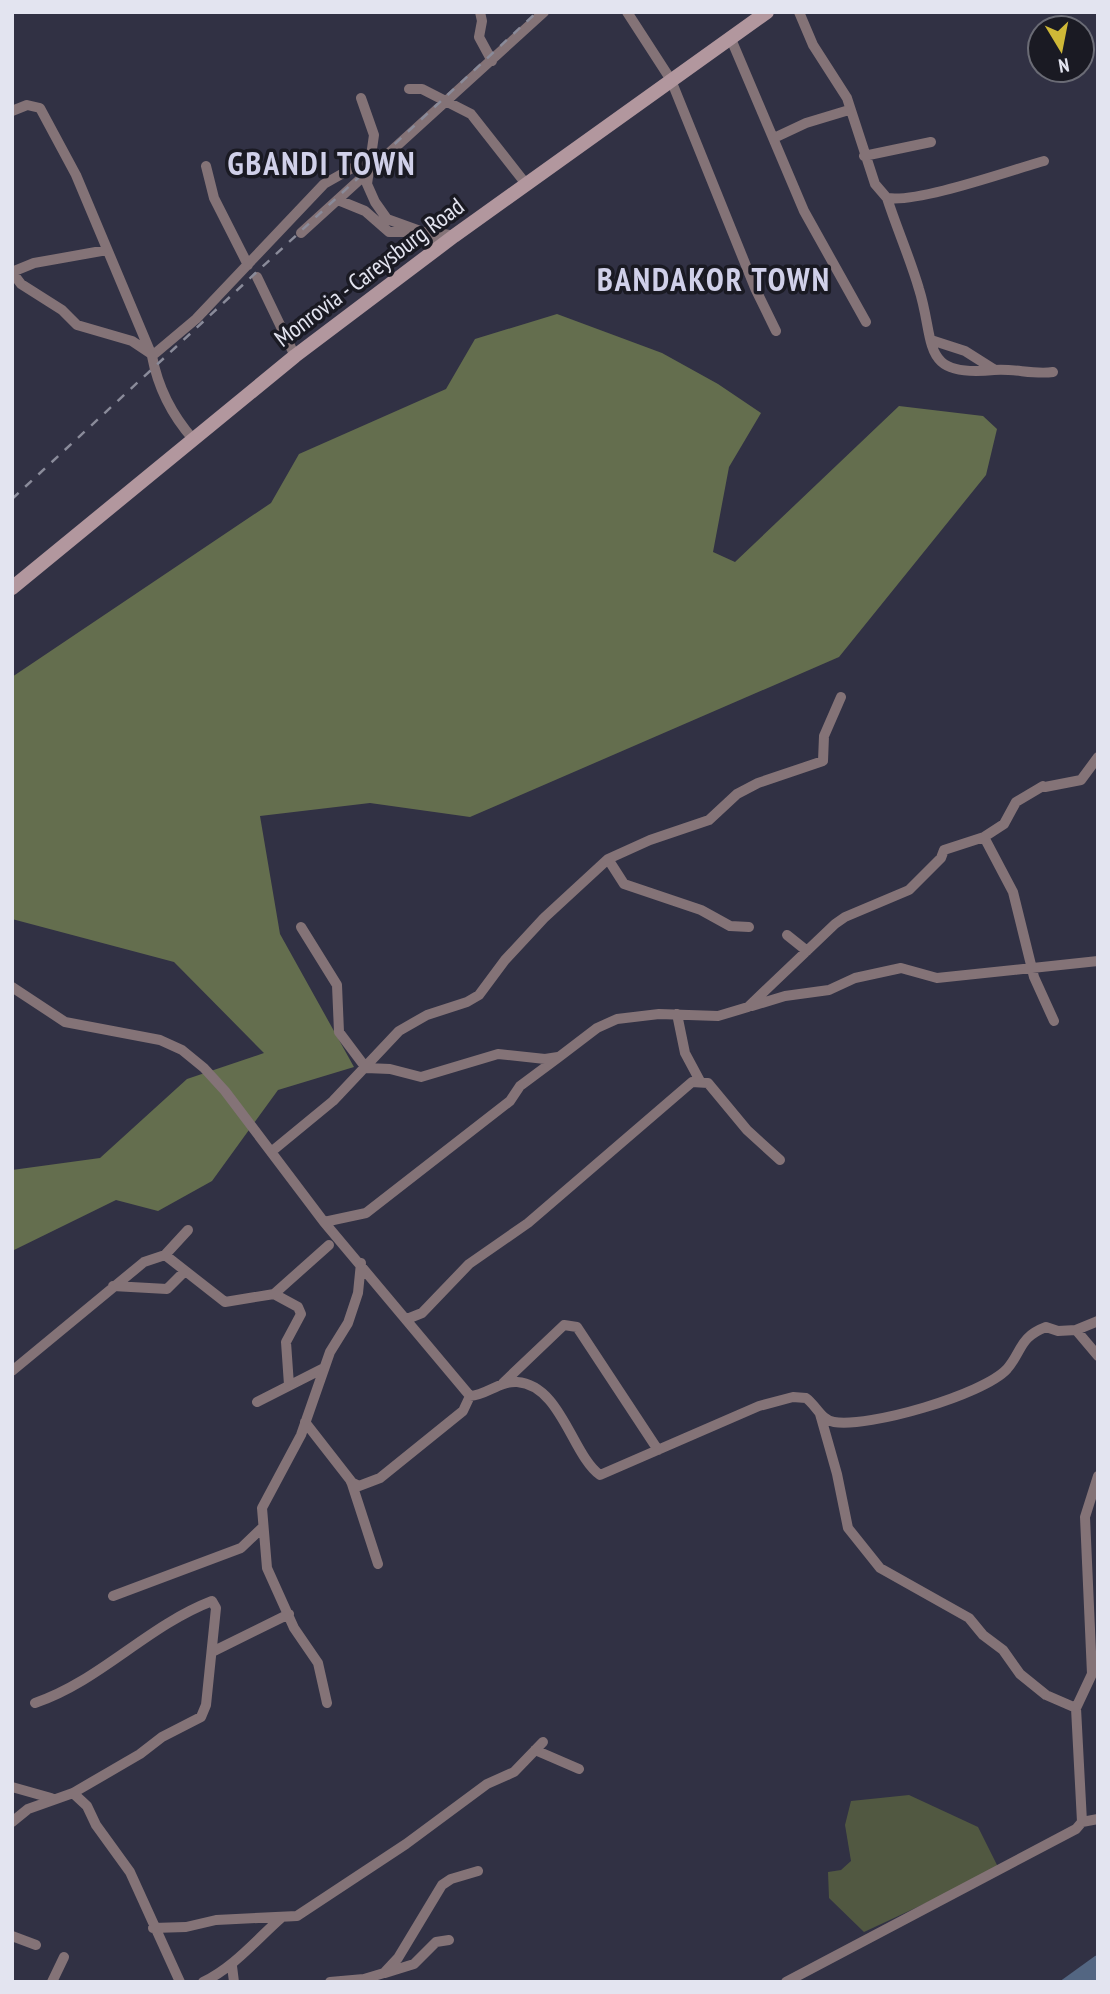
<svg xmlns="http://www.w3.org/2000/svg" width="1110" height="1994" font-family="'PT Sans Narrow',sans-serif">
  <rect width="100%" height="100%" fill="#313144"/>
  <path fill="#515841" d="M909,1795L978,1827L999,1869L864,1932L829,1898L828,1872L841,1870L851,1861L845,1825L851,1801Z"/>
  <path fill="#646e4e" d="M557,314L662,353L718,384L761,413L729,467L713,552L735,562L899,406L983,416L997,429L986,475L839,657L470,817L370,803L260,816L280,934L354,1067L278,1090L212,1181L158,1211L116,1200L12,1251V1170L100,1158L187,1079L264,1053L174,962L12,919V677L271,503L299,454L446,389L475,339Z"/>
  <path fill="#536682" d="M1098,1955V1982H1059L1095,1956Z"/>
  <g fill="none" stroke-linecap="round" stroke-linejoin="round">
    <path stroke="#847377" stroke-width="10" d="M480,12L482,21L479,37L492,61
      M627,12L671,80L755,288L776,331
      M799,12L813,45L847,98L875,184L887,198C919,203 1008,171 1044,161
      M731,39L804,211L866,322
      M409,89H422L471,114L526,184
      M361,98L374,135L367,184L375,202L387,219L423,232L442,246
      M12,111L27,105L40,108L76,175L152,356
      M774,138L806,123L849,110
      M864,156L931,142
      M206,166L214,198L248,265
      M887,198C897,229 910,258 919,289C936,343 919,378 994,370C1014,368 1033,375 1053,372
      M338,200L365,211L389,232H434L454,236
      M301,233L544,12
      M12,272L21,284L62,310L77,325L132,341L150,353
      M12,272L34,263L107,250
      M257,277L295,356
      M931,340L965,351L995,370
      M193,439C171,414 158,388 152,356L196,319L324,184L370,158
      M1045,787L1081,780L1098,757
      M984,837L1013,892L1034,977L1054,1021
      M608,859L624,884L701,910L730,926L749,927
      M301,927L337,985L339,1032L366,1068L390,1069L421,1077L498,1054L545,1059L558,1057
      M787,935L807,951
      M12,987L65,1022L160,1040L182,1050L204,1068L225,1091L324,1222L470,1396C487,1395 499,1381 517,1382C561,1385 572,1455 600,1475L759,1406L793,1397L806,1398C816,1405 821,1420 834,1422C868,1428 983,1395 1007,1369C1022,1352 1019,1337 1046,1327L1058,1331L1076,1330L1098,1356
      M752,1006L785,996L829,990L855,978L901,968L937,978L1098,961
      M677,1014L685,1053L700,1081
      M271,1152L333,1101L399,1031L427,1015L467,1002L479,995L505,960L544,918L608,859L650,840L709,820L737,794L758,783L823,761L824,736L841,697
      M324,1222L366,1213L510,1101L520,1086L559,1057L597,1028L617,1019L659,1014L718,1016L748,1007L835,924L845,917L909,890L941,858L944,850L984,837L1004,824L1016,802L1043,786
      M165,1255L188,1230
      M113,1286L167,1289L184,1272
      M274,1294L329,1245
      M407,1319L422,1313L469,1264L528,1223L692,1082L708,1083L747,1130L780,1160
      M1076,1330L1098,1321
      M12,1371L144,1262L165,1255L225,1302L274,1294L298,1307L301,1314L286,1342L289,1385
      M503,1383L564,1325L577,1327L658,1450
      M257,1402L324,1368
      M820,1414L837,1474L848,1528L880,1568L969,1618L983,1635L1003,1650L1020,1674L1046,1695L1076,1708
      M305,1422L351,1481L378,1564
      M351,1482L359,1486L380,1478L463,1411L470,1396
      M113,1596L241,1548L263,1527
      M212,1652L289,1614
      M327,1703L318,1663L294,1628L267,1568L262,1508L301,1435L330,1352L348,1323L358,1293L361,1263
      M535,1750L579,1769
      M12,1787L51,1798
      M73,1793L87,1806L96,1825L130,1872L180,1982
      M12,1822L28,1809L73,1793L140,1754L162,1737L201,1717L206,1705L216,1608L212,1601C147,1626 100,1681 35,1703
      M1082,1822L1098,1819
      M153,1928L186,1927L216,1920L297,1916L406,1844L487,1784L514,1772L543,1742
      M12,1936L36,1945
      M232,1966L234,1982
      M385,1973L414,1964L436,1942L449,1940
      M52,1982L64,1957
      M203,1982C234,1967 255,1941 281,1918
      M330,1982L364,1979L384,1973L398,1958L442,1885L451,1879L478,1871
      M786,1982L1076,1829L1082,1822L1076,1708L1092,1674L1085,1517L1098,1476"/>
    <path stroke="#b2979e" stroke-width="14" d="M12,588L295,356L454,236L767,12"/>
    <path stroke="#8a8b9a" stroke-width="2.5" stroke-dasharray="9 9" stroke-linecap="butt" d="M12,499L537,12"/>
  </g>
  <g text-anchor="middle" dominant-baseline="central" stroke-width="7" stroke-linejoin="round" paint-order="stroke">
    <g font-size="24" fill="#e3e4f0" stroke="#1a1a23">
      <text transform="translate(369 272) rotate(-37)">Monrovia - Careysburg Road</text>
    </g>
    <g font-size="32" font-weight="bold" letter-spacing="2" fill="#d0d0e9" stroke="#1a1a23">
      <text x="322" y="163">GBANDI TOWN</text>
      <text x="714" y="279">BANDAKOR TOWN</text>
    </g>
  </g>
  <rect width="1110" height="1994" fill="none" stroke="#e3e4f0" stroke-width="28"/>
  <g transform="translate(1061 49) rotate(170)"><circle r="33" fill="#1a1a23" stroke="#6a6b75" stroke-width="2"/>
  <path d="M0-5L12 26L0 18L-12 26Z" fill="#cfb837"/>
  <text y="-10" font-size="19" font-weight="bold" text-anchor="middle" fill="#e3e4f0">N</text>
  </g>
</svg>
